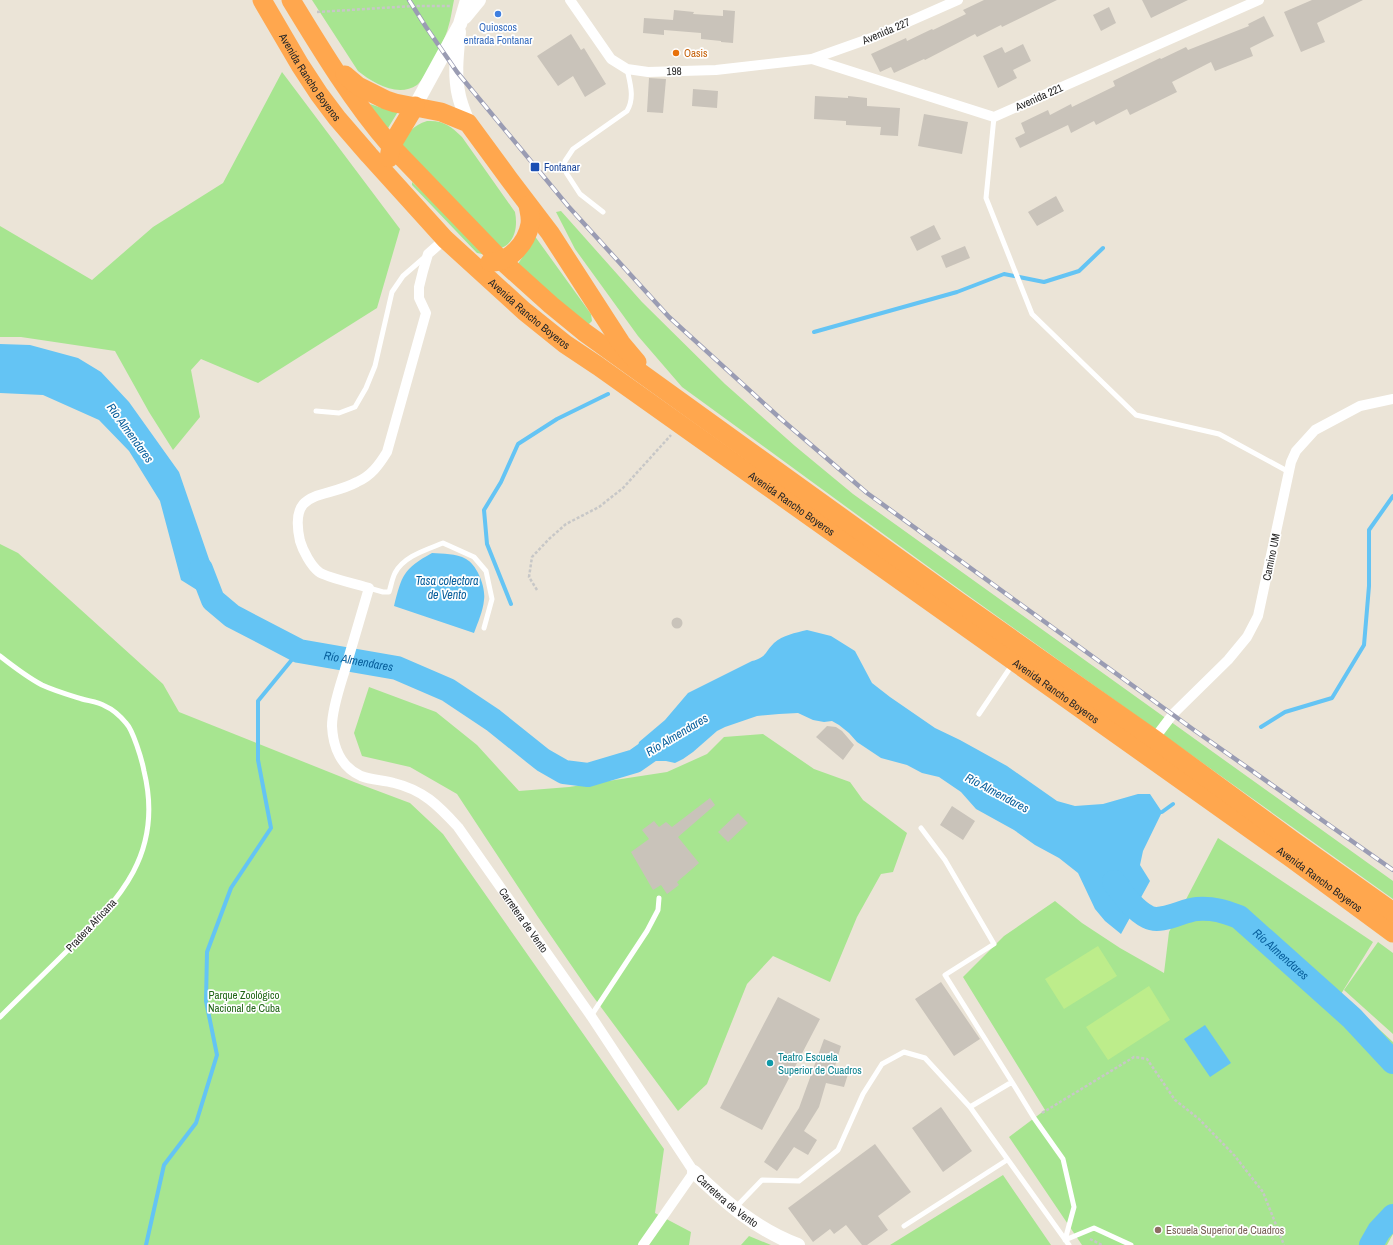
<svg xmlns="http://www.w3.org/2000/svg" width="1393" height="1245" font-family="'Archivo Narrow',sans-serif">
  <rect width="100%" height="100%" fill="#ebe4d7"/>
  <path fill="#a7e590" d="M312,0H454C452,9 451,19 448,28C446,38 425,79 417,85C398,98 373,83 358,71Z
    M282,72L400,229L377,308L258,383L201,359L191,370L200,417L173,450L149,412L115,351L21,337H0V226L92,280L153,227L223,183Z
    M370,104L382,108L399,110L385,133Z
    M427,121C443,120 451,126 462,137L515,212C518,227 515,245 498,249L400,145C407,134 413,125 427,121Z
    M412,182L492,256L477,253L412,185Z
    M561,211L642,302L725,384L795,446L853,494L1393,881V899L952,584L682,387L638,336L575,249L556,212Z
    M534,235L591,314L592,321L588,325L516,267L529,247Z
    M0,544L18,553L163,684L179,712L354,782L410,803L443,834L664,1149L655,1213L691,1232L689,1245H0Z
    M369,687L436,712L477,745L519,791L569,787L667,772L707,754L724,737L763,734L814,769L850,782L863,800L907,833L893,872L881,874L857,917L830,982L773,956L747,984L707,1084L678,1111L589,991L538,917L457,794L410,767L362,756L354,733Z
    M1218,838L1373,942L1341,994L1393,1042V1234L1387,1245H1082L1009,1137L1045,1110L963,977L1004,936L1055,901L1082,923L1120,948L1164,973L1169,932Z
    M1378,942L1393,953V1034L1344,990Z
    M1003,1175L1051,1245H890Z
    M749,1236L771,1245H741Z"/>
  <path fill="#bded8b" d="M1098,946L1117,976L1064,1009L1045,979Z
    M1149,986L1170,1020L1108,1060L1086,1027Z"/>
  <path fill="#64c4f4" d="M0,344L30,345L78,358L101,372L129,402L179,472L210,562L213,600L181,580L160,501L129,451L99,420L43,395L0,393Z
    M432,553C443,554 456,553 466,559C477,565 486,587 484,600C483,611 478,622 474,633L394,606C402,575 403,569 432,553Z
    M807,630L831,636L855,651L872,683L890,697L935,728L960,740L1007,766L1057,801L1075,806L1103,804L1138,794H1150L1162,812L1143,851L1140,865L1150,881L1121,934L1105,921L1095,909L1078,873L1059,858L1035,845L1014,830L976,809L961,792L939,777L922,773L907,765L881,758L857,742L849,733L839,725L832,721L824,722L813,720L798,713L779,714L757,716L725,727L717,731L693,752L683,759L675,763L666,761H635L639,742L665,720L688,693L752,661C767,657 764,653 774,643C783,635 795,633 807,630Z
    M1205,1025L1231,1063L1210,1077L1184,1039Z"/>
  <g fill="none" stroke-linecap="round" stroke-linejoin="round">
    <path stroke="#64c4f4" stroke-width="4" d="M814,332L957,292L1004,274L1044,282L1079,271L1103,248
      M511,604L487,544L484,510L501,482L518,444L557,419L608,394
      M1261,727L1285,712L1332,698L1364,645L1369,586V530L1393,496
      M1162,812L1173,804
      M146,1245L164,1165L196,1123L217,1055L206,1001L207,952L231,888L271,828L258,760V701L299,651"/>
    <g stroke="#64c4f4" stroke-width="24">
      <path id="s1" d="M201,569L213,600L232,616L299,651L397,668L448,690L493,720L543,760L564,772L588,775L635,761L662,742"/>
      <path id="s2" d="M1114,882C1123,894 1134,910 1148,917C1161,924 1183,910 1197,909C1214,908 1223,911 1239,917L1352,1018L1393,1062"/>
      <path d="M1371,1245L1379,1231L1393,1216"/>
    </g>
  </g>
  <path fill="#c9c3ba" d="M984,0H1057L1002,27L1001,25L977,37L975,34L925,60L924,59L894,73L891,67L880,72L871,54L906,38L907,41L932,29L933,30L966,14L963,10Z
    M1142,0H1188L1151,18Z
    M1312,0H1363L1317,23L1325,42L1301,52L1284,12Z
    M1109,7L1116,23L1101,31L1093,15Z
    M674,10L694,12L693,14L723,16V10L735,11L733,43L721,42V41L701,39V33L664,30V35L643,33L644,18L673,20Z
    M1264,16L1274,36L1250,48L1253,56L1215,71L1211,62L1172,82L1177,92L1130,115L1127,109L1096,125L1094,121L1071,133L1068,125L1020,148L1015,138L1025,133L1021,123L1048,110L1050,115L1071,104L1072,107L1115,86L1113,81L1160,58L1161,59L1186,47L1188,50L1249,26L1248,24Z
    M571,34L581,50L584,48L606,84L585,97L573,76L558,86L537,56Z
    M1023,44L1031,61L1013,70L1017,78L998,88L983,56L1002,47L1005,53Z
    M649,78L666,79L663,113L647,112Z
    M693,89L718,91L717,108L692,106Z
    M815,96L848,98V96L867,98V106L900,108L898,136L880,135L881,127L846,125V121L814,119Z
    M924,114L968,122L962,154L918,146Z
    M1056,196L1064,211L1037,226L1028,212Z
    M934,225L941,239L917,251L910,237Z
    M965,246L970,258L946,268L941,256Z
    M671.5 623a5.5 5.5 0 1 1 11 0a5.5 5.5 0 1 1-11 0Z
    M827,726L836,727L842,731L854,745L843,760L816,737Z
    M710,798L715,805L678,837L699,863L677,882L679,885L667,894L661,885L653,890L631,852L649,839L642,830L654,821L659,827L666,822L672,827Z
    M952,806L975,821L963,840L940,825Z
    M738,813L748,823L728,842L718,832Z
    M941,982L980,1039L954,1056L915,999Z
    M778,997L820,1019L762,1130L720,1108Z
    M824,1039L841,1046L835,1066L849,1071L844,1087L826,1083L819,1107L804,1131L817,1140L808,1155L794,1147L777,1171L764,1162L799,1108Z
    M941,1107L972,1151L943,1172L912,1128Z
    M875,1144L911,1192L878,1216L888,1230L867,1245H862L846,1225L834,1234L830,1229L813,1242L788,1208Z"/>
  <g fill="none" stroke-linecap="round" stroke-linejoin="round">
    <path stroke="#c7c7c7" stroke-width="2.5" stroke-dasharray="3 2" stroke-linecap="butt" d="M317,12L413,6H451
      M537,590L529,577L532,557L549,539L566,524L599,507L623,488L671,435
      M1042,1113L1134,1057L1147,1059L1175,1100L1199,1119L1234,1155L1263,1192L1284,1245
      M1090,1239L1102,1245"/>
    <path stroke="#fff" stroke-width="5" d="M994,117L986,198L1032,314L1136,415L1219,434L1289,472
      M603,212L580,194L567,174L564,167L565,161L573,149L627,111C635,98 630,83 627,69
      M316,411L339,413L355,407L366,388L375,366L392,292L403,276L426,256
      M369,588L383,592H389C391,586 392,579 395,573C404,556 426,550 443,543L474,557L486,571L492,599L484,628
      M0,656C14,667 27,677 42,685C55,691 69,695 82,699C89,701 99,702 105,706C112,709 121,717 126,723C133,730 142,760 144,771C164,853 121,898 67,951C45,973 22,995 0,1017
      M979,714L1012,665
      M921,828L945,860L994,944L945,975L1012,1082
      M591,1016L647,931L658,910L659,898
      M736,1207L762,1180L799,1181L838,1150L863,1094L882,1064L904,1052L925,1058L970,1107
      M904,1226L1007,1160
      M1065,1240L1074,1207L1063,1159L1034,1118L1012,1082L970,1107L1069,1245
      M1065,1240L1094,1228L1131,1245"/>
    <g stroke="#fff" stroke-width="10">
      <path d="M570,0L611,59L627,69L648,72L716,70L812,59L874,37L958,0"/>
      <path d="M812,59L994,117L1259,0"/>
      <path id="s3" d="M445,239L428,254L423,271L419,287V298L426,313L387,452C379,465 371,476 357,482C324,500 288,487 300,541C303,551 311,566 319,572C325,577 360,585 369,588C361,616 352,645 344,673C339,689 332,710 332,726C333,747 341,767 361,776C371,780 383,780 394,783C423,790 438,805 458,827L591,1016L694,1172L643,1245"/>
      <path d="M1154,739L1173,714L1228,660L1247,637L1258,616L1291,462L1296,451L1315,430L1360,406L1393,399"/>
    </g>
    <g stroke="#fff" stroke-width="14">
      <path d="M465,17L479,0"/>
      <path d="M459,32C457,53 454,75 459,96C461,105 465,114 468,123"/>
      <path d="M415,106L460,24L467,0"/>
      <path id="s4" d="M694,1172C725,1202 757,1230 798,1245"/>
    </g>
    <g stroke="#ffa74e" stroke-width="19">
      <path id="s5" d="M262,0L300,65L319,94L337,118L369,155L445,239L524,311L565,344L598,366L1291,858L1393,933"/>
      <path d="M291,0C322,51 353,102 391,146L501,260L551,305L584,332L959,602L1154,739L1293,841L1393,912"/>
      <path d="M345,75L358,86L386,100L395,103L441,112L468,123L509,179L550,233L621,343L637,362"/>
      <path d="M389,158L391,146L415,106"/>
      <path d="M490,262C510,263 527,242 530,224C531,217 529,211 528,205"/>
    </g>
    <defs>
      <path id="rail" d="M409,0L426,27L457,72L568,206L669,317L781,419L867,493L1194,730L1393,870"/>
    </defs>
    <use href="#rail" stroke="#9a9cb3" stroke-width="4.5"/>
    <use href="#rail" stroke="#fff" stroke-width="3" stroke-dasharray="9" stroke-linecap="butt"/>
  </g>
  <circle fill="#3f7fe0" stroke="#fff" stroke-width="1.5" cx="498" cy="14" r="4"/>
  <circle fill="#e8710a" stroke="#fff" stroke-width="1.5" cx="676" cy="53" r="4"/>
  <rect fill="#1a4fb4" stroke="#fff" stroke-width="1.5" x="530" y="162" width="10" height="10" rx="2"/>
  <circle fill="#0f9aa8" stroke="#fff" stroke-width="1.5" cx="770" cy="1063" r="4"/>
  <circle fill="#8d6e63" stroke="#fff" stroke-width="1.5" cx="1158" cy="1230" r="4"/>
  <g text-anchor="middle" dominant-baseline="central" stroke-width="3.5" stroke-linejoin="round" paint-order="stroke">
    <g font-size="11" fill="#366cbe" stroke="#fff">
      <text x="498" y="27">Quioscos<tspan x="498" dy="13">entrada Fontanar</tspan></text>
    </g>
    <g font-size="11" fill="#272727" stroke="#fff">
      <text transform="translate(886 31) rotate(-23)">Avenida 227</text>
      <text transform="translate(674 71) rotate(-2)">198</text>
      <text stroke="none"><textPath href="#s5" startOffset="91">Avenida Rancho Boyeros</textPath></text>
      <text transform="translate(1039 97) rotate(-24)">Avenida 221</text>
      <text stroke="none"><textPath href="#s5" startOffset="415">Avenida Rancho Boyeros</textPath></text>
      <text stroke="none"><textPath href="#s5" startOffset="739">Avenida Rancho Boyeros</textPath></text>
      <text transform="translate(1271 557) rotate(-78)">Camino UM</text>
      <text stroke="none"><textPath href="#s5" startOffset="1063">Avenida Rancho Boyeros</textPath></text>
      <text stroke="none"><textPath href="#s5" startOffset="1387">Avenida Rancho Boyeros</textPath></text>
      <text stroke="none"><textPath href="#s3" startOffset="889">Carretera de Vento</textPath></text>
      <text transform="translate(91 925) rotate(-47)">Pradera Africana</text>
      <text stroke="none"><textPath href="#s4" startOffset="44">Carretera de Vento</textPath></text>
    </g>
    <g font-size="11" fill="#c56008" stroke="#fff" text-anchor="start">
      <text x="684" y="53">Oasis</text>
    </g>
    <g font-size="11" fill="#164399" stroke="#fff" text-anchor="start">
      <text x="544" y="167">Fontanar</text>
    </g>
    <g font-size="11" fill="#216616" stroke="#fff">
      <text x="244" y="995">Parque Zoológico<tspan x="244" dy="13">Nacional de Cuba</tspan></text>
    </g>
    <g font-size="11" fill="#0d838f" stroke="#fff" text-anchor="start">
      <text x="778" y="1057">Teatro Escuela<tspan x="778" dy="13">Superior de Cuadros</tspan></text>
    </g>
    <g font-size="11" fill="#785e54" stroke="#fff" text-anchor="start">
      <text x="1166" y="1230">Escuela Superior de Cuadros</text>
    </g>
    <g font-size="12" font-style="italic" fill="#075e9b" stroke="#fff">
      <text transform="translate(130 433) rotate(54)">Río Almendares</text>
      <text x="447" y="581">Tasa colectora<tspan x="447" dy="14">de Vento</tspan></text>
      <text stroke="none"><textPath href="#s1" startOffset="194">Río Almendares</textPath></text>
      <text transform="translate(677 735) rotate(-31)">Río Almendares</text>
      <text transform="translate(997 793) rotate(28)">Río Almendares</text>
      <text stroke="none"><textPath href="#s2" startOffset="199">Río Almendares</textPath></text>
    </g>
  </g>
</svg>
